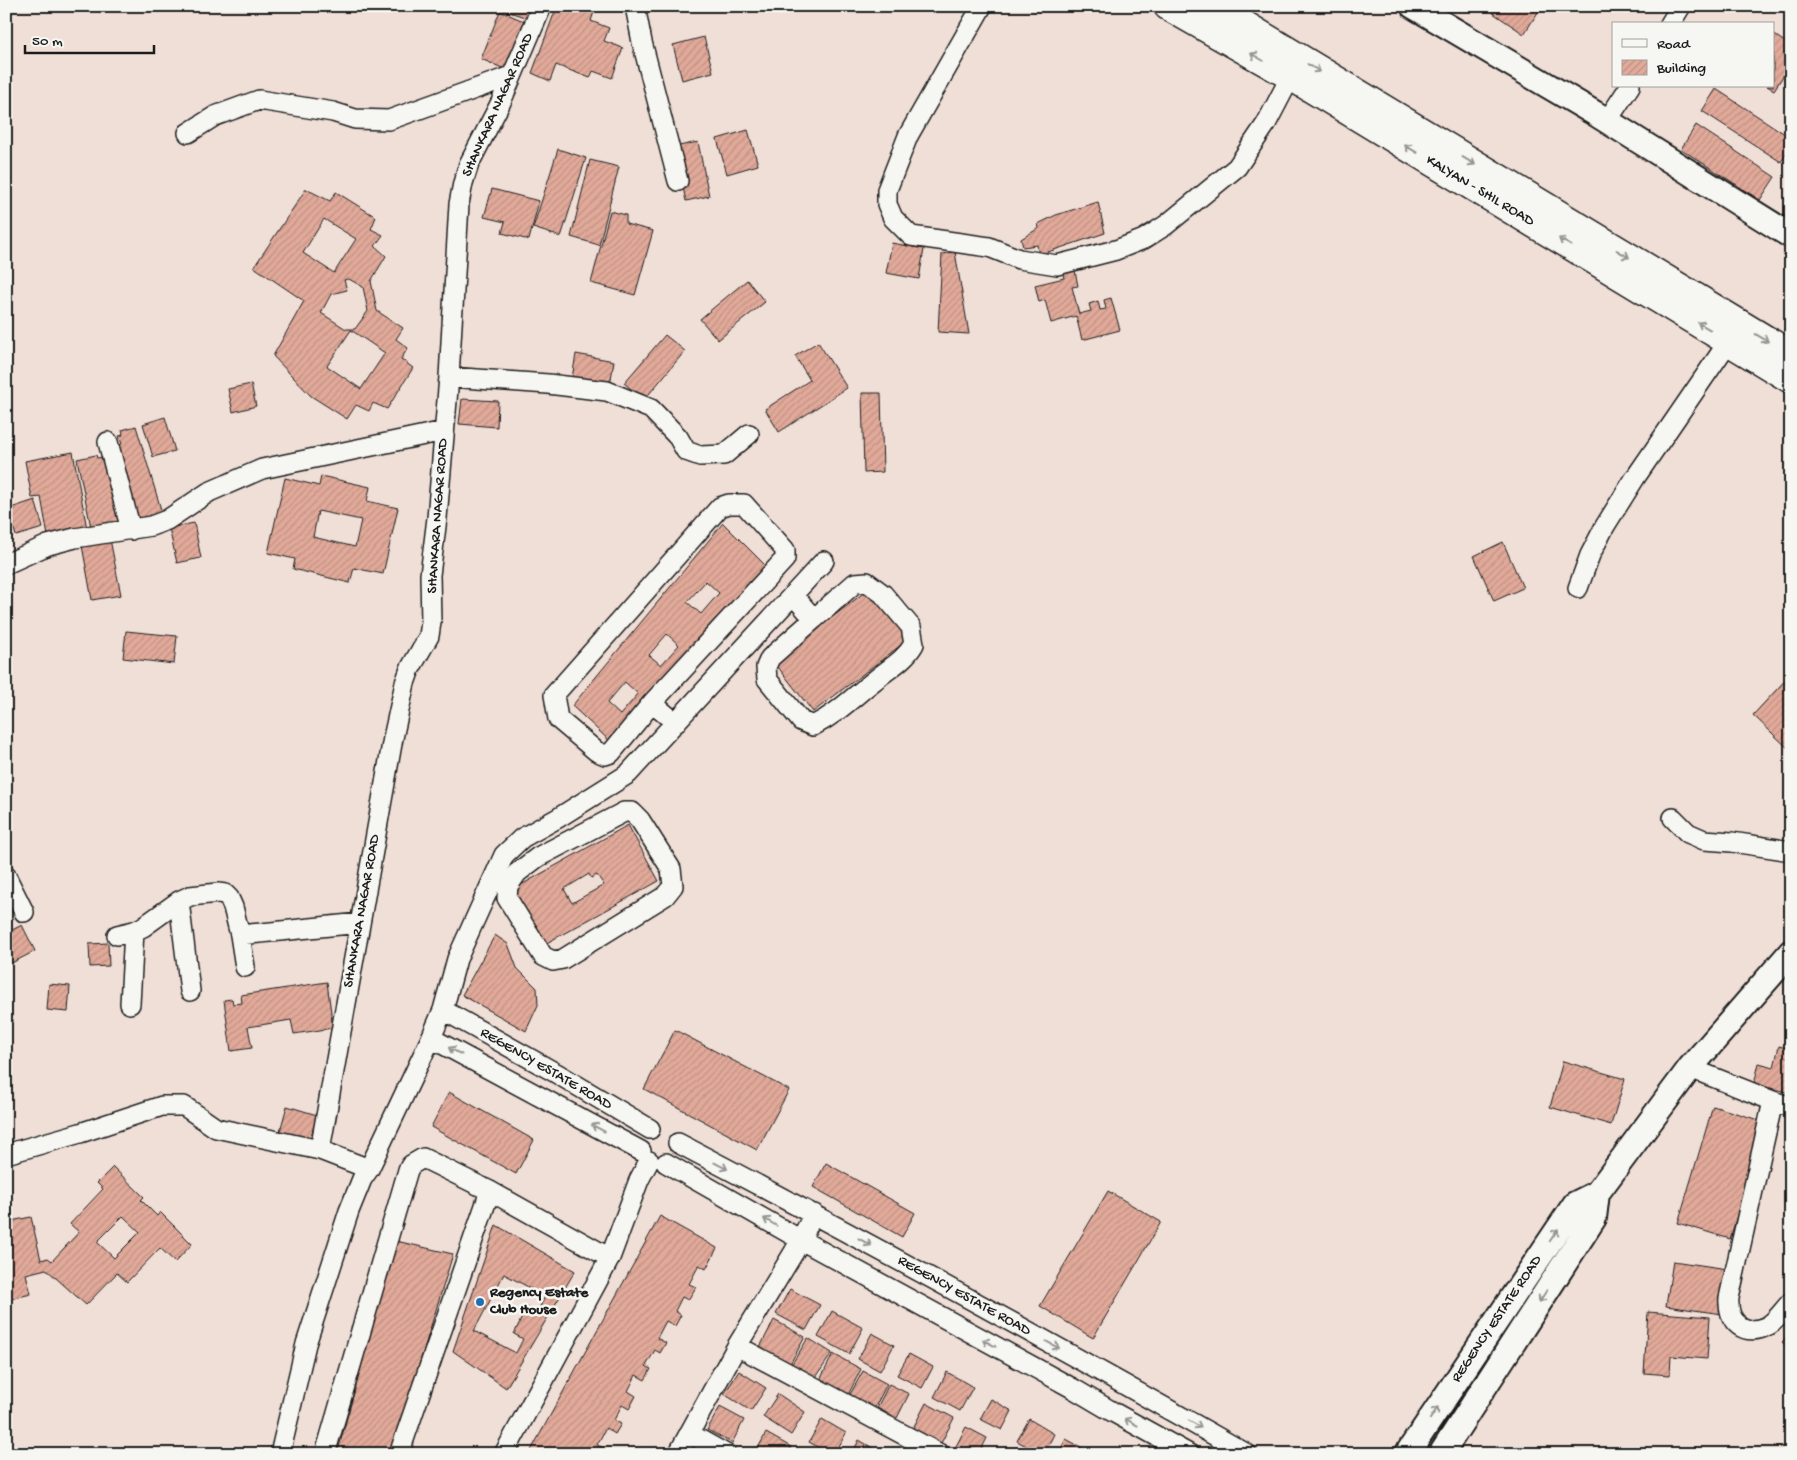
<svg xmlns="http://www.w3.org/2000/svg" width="1797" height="1460" font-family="'Gochi Hand',sans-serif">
  <defs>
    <pattern id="building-hatch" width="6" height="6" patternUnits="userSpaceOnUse" patternTransform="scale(1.25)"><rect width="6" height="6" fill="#e1a999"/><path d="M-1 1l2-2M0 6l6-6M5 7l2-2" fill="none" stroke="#c09183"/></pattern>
  </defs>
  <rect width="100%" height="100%" fill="#f0dfd7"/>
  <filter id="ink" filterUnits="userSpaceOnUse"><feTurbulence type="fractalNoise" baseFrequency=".02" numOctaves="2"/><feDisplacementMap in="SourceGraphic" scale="10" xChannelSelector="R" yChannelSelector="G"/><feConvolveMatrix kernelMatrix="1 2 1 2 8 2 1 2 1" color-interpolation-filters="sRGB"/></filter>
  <g filter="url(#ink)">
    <path fill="url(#building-hatch)" stroke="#1c1c1c" fill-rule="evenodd" d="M490,6H532L528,18Z
      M557,6H596L591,21L609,28L604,41L623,48L612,78L593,71L590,78L556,65L550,81L532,73Z
      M1498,6H1542L1524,34L1493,13Z
      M500,11L526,22L507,70L481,59Z
      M1773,34L1791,46V64L1774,90L1767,86H1773Z
      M704,37L713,72L682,80L673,45Z
      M1716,89L1791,138V146L1781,162L1702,111Z
      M1696,125L1775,177L1760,200L1681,149Z
      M748,130L758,165L727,174L717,139Z
      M698,142L709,196L686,201L674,147Z
      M558,149L586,158L561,237L533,228Z
      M590,160L619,167L599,245L571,237Z
      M306,189L330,201L336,192L376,217L371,229L383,235L375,246L386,256L371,281L377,311L403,328L396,339L408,348L401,359L413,368L387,409L373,403L369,411L356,405L347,419L311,396L273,356L304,301L254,267ZM324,219L356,239L334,273L303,253ZM349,279L363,287L368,311L355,329H346L321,313L331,294L347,290L344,280ZM351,330L385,353L361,389L327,366Z
      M492,189L539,201L529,240L502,233L505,222L484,217Z
      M1098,202L1105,233L1039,255L1037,245L1023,247L1021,239L1039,228L1038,224L1056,215Z
      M610,211L626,215V224L653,231L635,295L591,283Z
      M892,243L924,249L919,279L886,273Z
      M955,252L969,334L938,332L942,254Z
      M1075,271L1078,286L1072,287L1079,314L1091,311L1089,304L1098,301L1100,310L1106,309L1104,300L1111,298L1120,330L1082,340L1076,316L1051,323L1045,300L1039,302L1035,285L1064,278L1063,274Z
      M747,280L765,302L718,340L700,319Z
      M665,335L685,351L644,400L624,383Z
      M818,342L847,388L779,432L765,409L810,380L795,356Z
      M576,354L614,361L610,385L572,378Z
      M251,384L256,406L233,412L228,389Z
      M862,393H881L883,472L864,473Z
      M462,399L498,401L497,427L459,424Z
      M165,417L175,451L153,457L143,424Z
      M136,426L162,513L135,521L113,447L122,444L119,436L123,435L122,430Z
      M73,452L87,529L48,536L41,497L32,498L25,461Z
      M96,455L97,458L105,457L120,521L91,527L77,459Z
      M321,476L370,487L367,501L398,508L383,574L354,568L350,583L293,569L295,559L268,553L285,478L319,486ZM318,511L361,520L355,547L313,537Z
      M35,500L43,528L16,536L8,509Z
      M6,523L11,540L6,542Z
      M194,523L201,558L177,563L169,528Z
      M723,523L765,565L612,743L572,706ZM706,581L719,593L701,614L687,602ZM667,634L679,645L661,665L649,655ZM625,682L638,694L620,715L607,703Z
      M109,534L121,595L92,600L81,540Z
      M1503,542L1523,588L1494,601L1474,556Z
      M870,588L909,639L813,712L774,662Z
      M126,631L177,636L174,664L123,658Z
      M1791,674V751L1753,715Z
      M628,825L659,881L543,945L512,890ZM589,874L591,878L597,875L604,885L572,903L564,889Z
      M22,925L35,951L6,966V933Z
      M495,935L508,944L517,968L537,988L538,1005L526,1031L462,995Z
      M108,943L109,966L90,967L89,944Z
      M327,982L333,1028L294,1034L291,1020L248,1027L252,1048L231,1051L224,1000L232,999L233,1004L242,1003L241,995Z
      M49,984L70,986L68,1012L47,1010Z
      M675,1030L789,1090L757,1150L644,1089Z
      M1779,1046L1790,1049L1787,1057L1791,1058V1093L1754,1084L1759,1063L1774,1067Z
      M1563,1061L1625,1079L1611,1125L1550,1107Z
      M449,1092L534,1140L516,1174L431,1127Z
      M287,1106L317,1115L310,1140L280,1131Z
      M1713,1106L1765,1122L1730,1239L1678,1223Z
      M826,1163L915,1213L902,1237L813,1187Z
      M113,1167L144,1197L141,1200L157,1216L160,1212L192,1244L175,1262L160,1248L127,1282L117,1273L86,1305L46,1269L26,1274L31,1294L6,1300V1222L31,1217L41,1260L48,1258L52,1261L79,1232L70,1224L103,1189L97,1183ZM123,1216L140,1232L114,1258L97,1242Z
      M1108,1191L1161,1222L1093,1338L1040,1306Z
      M660,1216L717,1248L706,1269L699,1265L689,1284L696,1287L688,1300L682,1297L675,1311L681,1315L675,1326L666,1321L657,1338L666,1343L660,1353L655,1350L646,1366L651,1369L645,1380L636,1375L628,1391L636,1396L629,1409L622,1405L614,1420L621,1424L615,1434L606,1428L597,1445L604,1448L601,1454H529Z
      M496,1225L575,1271L506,1388L453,1351ZM504,1274L545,1296L537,1313L527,1307L514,1334L523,1339L516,1353L474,1331Z
      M396,1241L453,1254L392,1454H337Z
      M1673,1261L1728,1269L1722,1314L1666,1306Z
      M790,1289L820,1305L806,1330L776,1314Z
      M832,1311L863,1328L849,1354L818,1337Z
      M1648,1312L1710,1317L1707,1359L1671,1356L1670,1375L1644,1373Z
      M774,1320L805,1337L790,1364L760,1347Z
      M872,1333L894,1345L880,1371L858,1359Z
      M1791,1333V1350L1782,1342Z
      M808,1338L832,1353L813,1382L790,1367Z
      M833,1354L861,1369L846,1399L818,1384Z
      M909,1354L933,1367L922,1388L897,1375Z
      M739,1371L766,1388L751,1411L724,1394Z
      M863,1371L887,1384L872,1413L847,1400Z
      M947,1372L973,1387L960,1411L934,1397Z
      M889,1384L909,1394L897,1418L877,1408Z
      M778,1394L805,1412L791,1435L763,1417Z
      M991,1399L1012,1411L1002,1430L980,1419Z
      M926,1403L954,1418L939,1447L911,1432Z
      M720,1407L744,1420L732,1443L707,1430Z
      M822,1419L846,1433L835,1454H830L809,1442Z
      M1029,1419L1054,1434L1044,1454H1041L1017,1441Z
      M966,1427L987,1438L979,1454L953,1452Z
      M766,1433L791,1447L787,1454H755Z
      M1066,1439L1092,1453V1454H1058Z
      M859,1440L883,1454H852Z
      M1548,1449V1454H1531V1451Z"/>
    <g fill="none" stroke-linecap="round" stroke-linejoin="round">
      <defs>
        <path id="minor" d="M635,6L642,42L678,181
          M982,6L908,136L887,190V204L893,218L911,236L989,247L1019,259L1057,265L1116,250L1144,239L1166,225L1237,167L1266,124L1291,76
          M1670,24L1681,6
          M1607,121L1630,86
          M188,133L215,116L259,100L333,112L355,119L389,120L511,76
          M449,377L548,384L607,391L651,409L678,437L686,451L700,456L724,455L749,434
          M108,442L131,530
          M6,564L48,545L75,538L151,526L167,520L209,492L262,469L444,431
          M1578,588L1590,555L1605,526L1635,478L1729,341
          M793,595L814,619L855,583L867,582L883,594L911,627L914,644C905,660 888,669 875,680C853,697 838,713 813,726L801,721L767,679L766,667L770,658L814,619
          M652,703L785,559V550L744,504H729L720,507L554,695L558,719L596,751L605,755L611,753L652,703L676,723
          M624,812H632L640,820L671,869L673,886L665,896L563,959L553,961L543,956L507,898L508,886L517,873L538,857Z
          M1673,818L1688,833L1704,840L1732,842L1791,851
          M6,876L24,912
          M179,901L190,991
          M117,935L134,931L143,927L179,901L190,896L218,893L225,894L229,898L233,907L240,935L360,923
          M240,935L245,967
          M130,1004L134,931
          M443,1010L556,1073L650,1129
          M431,1038L641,1151
          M1690,1068L1773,1101L1791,1107
          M1773,1101L1729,1298C1727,1323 1745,1338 1769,1325C1777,1320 1784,1309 1791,1302
          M678,1143C870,1243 1059,1347 1247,1454
          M320,1150L393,738L405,683L410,669L429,636L431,622L430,575L437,518L449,377L459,204L463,183L469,164L501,102L542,6
          M6,1154L80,1133L162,1106H184L216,1128L320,1150L369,1169
          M666,1163L801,1240L1074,1389L1113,1412L1189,1454
          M737,1346L940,1454
          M690,1434L726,1454
          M280,1454L306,1344L349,1211L362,1179L369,1169L431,1038L443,1010L457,959L504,855L522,838L558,818L628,774L824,561
          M325,1454L408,1170L411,1165L423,1158L490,1191L610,1258
          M399,1454L490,1191
          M504,1454L610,1258L639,1180L649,1161
          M678,1454L737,1346L794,1252L814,1214"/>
        <path id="tertiary" d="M1413,6L1596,114L1791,236
          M1407,1454L1575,1204L1597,1193
          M1441,1454L1594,1218L1597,1193L1690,1068L1791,952"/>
        <path id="primary" d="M1168,6L1291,76L1791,379
          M1213,6L1791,355"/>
      </defs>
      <use href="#minor" stroke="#1c1c1c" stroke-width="22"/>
      <use href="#tertiary" stroke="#1c1c1c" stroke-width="28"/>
      <use href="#primary" stroke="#1c1c1c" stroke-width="31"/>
      <use href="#minor" stroke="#f6f6f2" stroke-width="19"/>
      <use href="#tertiary" stroke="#f6f6f2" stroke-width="24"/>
      <use href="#primary" stroke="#f6f6f2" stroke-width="28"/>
    </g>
    <defs><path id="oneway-shaft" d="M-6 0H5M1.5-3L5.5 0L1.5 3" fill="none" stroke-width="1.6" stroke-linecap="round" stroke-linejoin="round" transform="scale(1.25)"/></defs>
    <g stroke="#949492">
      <use href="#oneway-shaft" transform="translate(1257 57) rotate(-150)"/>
      <use href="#oneway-shaft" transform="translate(1314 68) rotate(31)"/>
      <use href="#oneway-shaft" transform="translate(1411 149) rotate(-149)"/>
      <use href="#oneway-shaft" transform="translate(1469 161) rotate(31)"/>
      <use href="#oneway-shaft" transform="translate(1565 242) rotate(-149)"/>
      <use href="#oneway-shaft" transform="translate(1623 254) rotate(31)"/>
      <use href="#oneway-shaft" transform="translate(1704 326) rotate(-149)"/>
      <use href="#oneway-shaft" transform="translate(1762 338) rotate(31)"/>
      <use href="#oneway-shaft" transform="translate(455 1051) rotate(-152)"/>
      <use href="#oneway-shaft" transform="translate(598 1128) rotate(-152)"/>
      <use href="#oneway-shaft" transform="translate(721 1166) rotate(27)"/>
      <use href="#oneway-shaft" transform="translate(770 1222) rotate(-150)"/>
      <use href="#oneway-shaft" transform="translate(1554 1235) rotate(-56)"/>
      <use href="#oneway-shaft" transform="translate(865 1242) rotate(29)"/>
      <use href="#oneway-shaft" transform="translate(1543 1296) rotate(123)"/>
      <use href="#oneway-shaft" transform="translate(989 1343) rotate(-152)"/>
      <use href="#oneway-shaft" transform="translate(1053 1345) rotate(29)"/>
      <use href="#oneway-shaft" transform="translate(1434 1413) rotate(-57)"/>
      <use href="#oneway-shaft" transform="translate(1131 1422) rotate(-151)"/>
      <use href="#oneway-shaft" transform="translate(1195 1424) rotate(30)"/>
    </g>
  </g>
  <circle fill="#1f6fb2" stroke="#f6f6f2" stroke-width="2" cx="480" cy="1302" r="5"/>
  <g text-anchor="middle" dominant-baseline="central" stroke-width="5" stroke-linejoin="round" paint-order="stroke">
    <g font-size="15" fill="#1c1c1c" stroke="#f6f6f2">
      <text transform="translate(498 105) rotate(-66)">SHANKARA NAGAR ROAD</text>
      <text transform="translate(1480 191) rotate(31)">KALYAN - SHIL ROAD</text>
      <text transform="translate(438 516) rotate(-86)">SHANKARA NAGAR ROAD</text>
      <text transform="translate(362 911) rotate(-80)">SHANKARA NAGAR ROAD</text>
      <text transform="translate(546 1069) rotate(30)">REGENCY ESTATE ROAD</text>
      <text transform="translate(964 1296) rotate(29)">REGENCY ESTATE ROAD</text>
      <text transform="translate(1497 1319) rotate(-56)">REGENCY ESTATE ROAD</text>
    </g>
    <g font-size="15" font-weight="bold" fill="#1c1c1c" stroke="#f6f6f2" text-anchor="start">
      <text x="490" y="1293">Regency Estate<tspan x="490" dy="17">Club House</tspan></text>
    </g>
  </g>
  <rect width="1797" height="1460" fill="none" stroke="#f6f6f2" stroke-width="25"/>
  <rect x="12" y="12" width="1772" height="1435" fill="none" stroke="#1c1c1c" stroke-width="2" filter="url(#ink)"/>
  <rect x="1612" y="22" width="162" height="65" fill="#f6f6f2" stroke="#9f9f9c"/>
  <rect x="1622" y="39" width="25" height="8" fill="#f6f6f2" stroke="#9f9f9c"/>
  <text x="1657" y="48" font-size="15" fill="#1c1c1c">Road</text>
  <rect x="1622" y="60" width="25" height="15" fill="url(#building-hatch)" stroke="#9f9f9c"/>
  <text x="1657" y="72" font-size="15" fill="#1c1c1c">Building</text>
  <path d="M25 45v8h129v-8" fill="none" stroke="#1c1c1c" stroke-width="2.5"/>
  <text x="32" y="45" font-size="15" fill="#1c1c1c" stroke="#f6f6f2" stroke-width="4" paint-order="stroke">50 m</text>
</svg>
